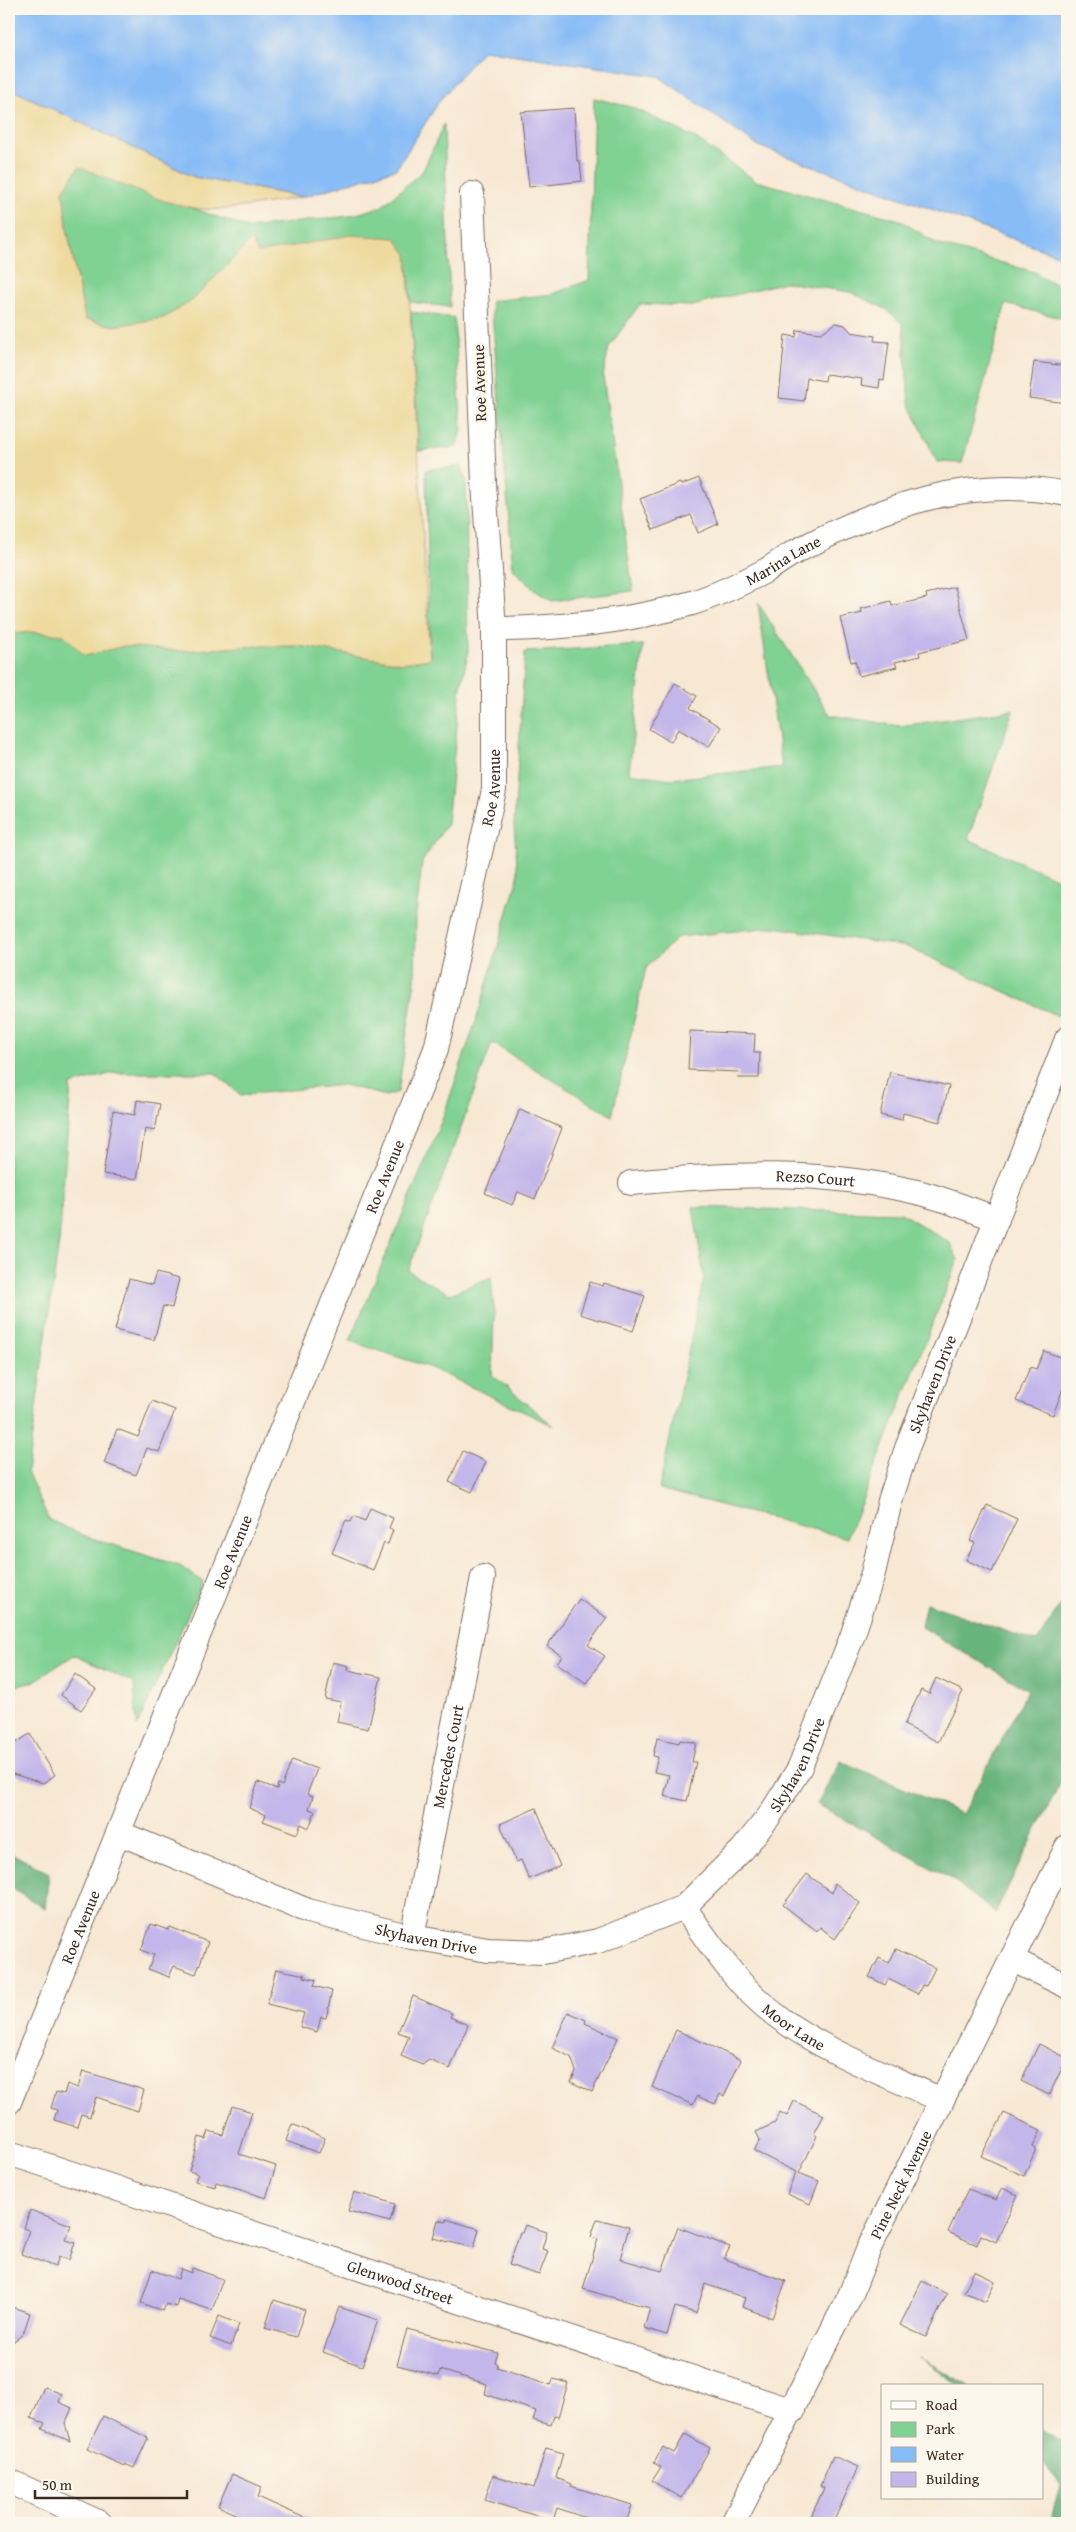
<svg xmlns="http://www.w3.org/2000/svg" width="1076" height="2532" font-family="'Gentium Book Plus',serif">
  <rect width="100%" height="100%" fill="#fbf7ec"/>
  <filter id="ink" filterUnits="userSpaceOnUse"><feTurbulence type="fractalNoise" baseFrequency=".02" numOctaves="2"/><feDisplacementMap in="SourceGraphic" scale="10" xChannelSelector="R" yChannelSelector="G"/><feConvolveMatrix kernelMatrix="1 2 1 2 8 2 1 2 1" color-interpolation-filters="sRGB"/></filter>
  <filter id="wash" filterUnits="userSpaceOnUse"><feTurbulence type="fractalNoise" baseFrequency=".0096" numOctaves="4" result="noise"/><feDisplacementMap in="SourceGraphic" scale="20" xChannelSelector="R" yChannelSelector="G"/><feGaussianBlur stdDeviation="1.12" result="paint"/><feColorMatrix in="noise" values="0 0 0 0 0 0 0 0 0 0 0 0 0 0 0 0 0 1.4 0 .05"/><feComposite in="paint" operator="in"/></filter>
  <g filter="url(#wash)">
    <rect width="100%" height="100%" fill="#f7e8d3"/>
    <path fill="#80d293" stroke="#5e7e58" d="M594,98L634,108L693,137L756,181L900,220L937,244L1034,272L1067,291V317L1061,318L1006,304L962,463L937,462L909,403L903,324L886,309L850,292L785,282L692,306L640,304L609,347L603,376L633,591L552,601L534,590L513,568L491,301L553,294L589,280Z
      M444,124L450,307L411,302L407,254L258,253L251,240L193,300L164,318L114,326L85,319L68,234L63,191L79,167L153,196L195,209L248,228L349,216L381,207L423,171Z
      M411,312L454,318L462,431L456,447L419,451Z
      M461,466L466,480L468,654L461,685L447,824L422,862L416,915L415,980L398,1092L386,1096L344,1085L241,1095L215,1073H113L71,1085L59,1242L27,1472L49,1520L88,1537L180,1566L203,1582L137,1726L134,1683L74,1655L33,1682L9,1688V634L33,632L64,635L85,656L124,646L181,651L256,646H299L402,663L430,659L426,470Z
      M758,603L830,715L900,726L1013,710L968,839L1067,883V993L1058,1016L907,947L774,927L678,937L646,968L612,1116L492,1043L408,1271L450,1294L491,1277L494,1314L492,1375L554,1426L431,1368L350,1341L442,1120L476,1021L518,877L514,825L525,652L643,645L629,773L671,779L782,767Z
      M693,1207L901,1213L950,1243L958,1260L847,1538L659,1489L704,1278Z"/>
    <path fill="#68b47d" stroke="#526f4e" d="M1067,1593V1769L995,1913L956,1882L817,1804L841,1761L962,1814L1028,1690L921,1627L926,1603L1037,1642Z
      M9,1852L49,1873L45,1908L9,1887Z
      M919,2357L969,2386H959Z
      M1042,2429L1067,2444V2523H1051L1061,2485L1042,2462Z"/>
    <path fill="#eeda9e" stroke="#94825e" d="M9,88L194,177L302,197C271,202 225,213 194,208C155,202 116,181 79,167L63,191L68,234L85,319L114,326L164,318L193,300L251,240L258,253L351,235L395,238L407,254L430,659L402,663L299,646H256L181,651L124,646L85,656L64,635L33,632L9,634Z"/>
    <path fill="#88bcf6" stroke="#62738a" d="M9,9H1067V263L1057,255L758,146L658,76L483,50L440,100L396,169L302,197L194,177L9,88Z"/>
    <g id="blocks">
      <path fill="#c2b6ea" d="M574,108L577,161H580L582,181L529,187L521,112Z
        M836,323L845,325L851,332L875,336L874,341L889,342L884,380L880,379L879,388L861,385L862,379L826,374L825,381L807,378L804,401L779,398L785,335L796,337L797,330L821,333Z
        M1034,362L1067,366V403L1029,398Z
        M699,478L718,524L698,533L691,515L653,530L640,499L680,483L681,485Z
        M955,587L969,640L919,652L920,656L895,662L897,667L859,676L855,661L851,662L840,618L862,613L861,609L891,601L892,606L927,598L926,594Z
        M675,683L697,696L690,708L721,727L709,747L678,729L671,742L649,729Z
        M690,1031L755,1034L754,1053H760L759,1078H738L739,1072L688,1070Z
        M890,1072L949,1086L940,1122L903,1113L902,1120L880,1115Z
        M137,1100L160,1104L155,1131L145,1129L137,1179L103,1174L113,1111L135,1115Z
        M520,1109L562,1128L535,1199L518,1192L512,1205L485,1193Z
        M156,1273L179,1279L172,1308L163,1306L154,1340L115,1330L129,1279L152,1285Z
        M590,1282L603,1286L604,1283L645,1296L633,1331L580,1314Z
        M1044,1351L1067,1360V1378L1053,1415L1016,1401L1030,1367L1036,1369Z
        M152,1401L175,1410L159,1452L147,1448L136,1475L104,1463L117,1429L138,1437Z
        M463,1451L486,1462L472,1492L449,1482Z
        M987,1505L1017,1519L992,1572L966,1560L975,1543L970,1541Z
        M370,1508L393,1518L389,1528L393,1530L388,1544L384,1543L373,1570L332,1553L346,1520L351,1522L354,1516L365,1521Z
        M579,1599L607,1618L588,1645L605,1656L586,1683L557,1663L562,1656L547,1646Z
        M333,1662L349,1666L348,1670L381,1677L368,1729L337,1722L341,1702L325,1699Z
        M75,1674L96,1689L81,1710L61,1695Z
        M936,1678L963,1691L938,1742L904,1725L921,1690L929,1694Z
        M30,1734L55,1775L43,1783L9,1773V1747Z
        M657,1738L679,1743L680,1740L696,1743L692,1762H696L687,1801L664,1796L669,1775L654,1772L658,1757L653,1756Z
        M292,1760L317,1769L307,1794L313,1796L309,1809L315,1811L309,1828L301,1824L297,1834L263,1821L266,1815L249,1808L258,1782L277,1789L278,1784L282,1786Z
        M536,1808L560,1866L529,1879L521,1860L516,1862L500,1824Z
        M807,1874L832,1893L835,1883L860,1903L835,1939L820,1927L817,1931L783,1905Z
        M151,1924L168,1930L170,1927L208,1942L196,1974L174,1966L169,1977L148,1969L154,1955L141,1950Z
        M896,1949L935,1968L926,1986L922,1985L918,1994L888,1979L885,1985L869,1977L879,1958L889,1963Z
        M276,1969L305,1975L304,1977L316,1980L314,1986L332,1991L326,2018L321,2017L317,2032L300,2027L304,2013L267,2004Z
        M413,1996L452,2013L450,2017L468,2025L450,2069L429,2060L422,2065L401,2056L409,2036L398,2032Z
        M568,2012L586,2020L585,2023L618,2038L592,2092L571,2082L576,2071L571,2057L552,2048Z
        M676,2030L741,2060L724,2096L720,2094L715,2104L697,2096L693,2105L652,2087Z
        M1039,2044L1067,2058L1049,2095L1021,2081Z
        M83,2071L144,2090L138,2111L96,2097L90,2117L81,2114L77,2127L54,2120L57,2110L51,2108L56,2092L64,2094L67,2084L78,2088Z
        M794,2101L824,2115L814,2134L817,2136L799,2173L819,2181L810,2204L787,2194L796,2172L754,2151L760,2140L756,2132L775,2123L780,2112L787,2116Z
        M232,2106L252,2112L239,2154L276,2166L266,2198L216,2182L215,2187L195,2181L198,2174L189,2171L199,2137L206,2139L209,2131L223,2135Z
        M1004,2113L1041,2130L1033,2147L1036,2149L1024,2176L981,2156Z
        M292,2124L325,2138L319,2153L286,2141Z
        M1002,2188L1018,2195L996,2242L981,2235L977,2245L948,2232L968,2189L996,2200Z
        M354,2192L395,2204L390,2222L348,2211Z
        M30,2210L71,2225L65,2240L75,2243L69,2260L59,2257L55,2267L21,2254L29,2230L24,2228Z
        M446,2219L479,2229L474,2248L433,2238L438,2220L446,2222Z
        M597,2219L629,2227L620,2259L662,2271L678,2227L730,2247L724,2259L786,2281L772,2318L742,2307L745,2298L705,2284L696,2313L675,2307L667,2335L644,2328L650,2308L583,2289L598,2239L591,2237Z
        M525,2225L547,2232L542,2249L548,2251L539,2275L509,2265L520,2232L522,2233Z
        M192,2268L223,2279L212,2310L178,2299L176,2307L166,2304L163,2311L141,2303L152,2270L178,2279L181,2269L191,2273Z
        M974,2271L995,2281L986,2302L964,2292Z
        M922,2281L947,2294L926,2337L900,2325Z
        M274,2300L305,2310L296,2337L265,2328Z
        M9,2306L30,2313L23,2334L9,2345Z
        M339,2307L378,2320L362,2366L323,2352Z
        M219,2316L239,2324L231,2346L210,2338Z
        M407,2329L498,2353L495,2362L498,2364L497,2367L551,2385L553,2379L568,2383L558,2417L554,2416L551,2425L533,2420L536,2411L485,2394L487,2384L440,2370L439,2376L397,2365Z
        M44,2387L62,2394L59,2402L72,2408L65,2424L70,2441L42,2429L45,2423L31,2418Z
        M103,2416L148,2438L134,2468L125,2464L124,2466L87,2449Z
        M685,2434L710,2448L682,2498L652,2481L661,2467L654,2463L663,2447L674,2453Z
        M546,2448L563,2453L556,2478L572,2484L571,2486L632,2505L626,2523H584L586,2518L557,2508L553,2521L485,2500L493,2475L534,2488Z
        M833,2456L858,2467L833,2523H808L824,2488L820,2486Z
        M232,2474L262,2487L258,2497L316,2523H249L235,2517L236,2514L218,2506Z"/>
    </g>
  </g>
  <g filter="url(#ink)">
    <use href="#blocks" fill-opacity="0" stroke="#7d6c5d" stroke-width="1"/>
    <g fill="none" stroke-linecap="round" stroke-linejoin="round">
      <defs>
        <g id="minor">
          <path id="s1" d="M494,629C556,629 632,621 692,603C714,596 744,582 765,571C776,565 785,557 797,551C882,506 970,474 1067,494"/>
          <path id="s2" d="M631,1183C732,1173 821,1169 921,1193C947,1200 972,1210 997,1219"/>
          <path id="s3" d="M119,1833L308,1911L412,1937L488,1950L543,1952L598,1941L684,1907L743,1849L770,1815L799,1769L852,1637L873,1573L890,1501L907,1448L1067,1039"/>
          <path id="s4" d="M684,1907C712,1947 740,1990 781,2019C829,2054 888,2075 941,2100"/>
          <path id="s5" d="M412,1937L483,1577"/>
          <path d="M1013,1960L1067,1986"/>
          <path id="s6" d="M9,2102L436,1049L494,790V629L484,483L472,194"/>
          <path id="s7" d="M9,2153L793,2411"/>
          <path d="M9,2481L100,2523"/>
          <path id="s8" d="M733,2523L849,2298L869,2248L1067,1847"/>
        </g>
      </defs>
      <use href="#minor" stroke="#7d6c5d" stroke-width="26"/>
      <use href="#minor" stroke="#fff" stroke-width="24"/>
    </g>
  </g>
  <g text-anchor="middle" dominant-baseline="central" stroke-width="5" stroke-linejoin="round" paint-order="stroke">
    <g font-size="16" fill="#3b2a1e" stroke="#fbf7ec">
      <text transform="translate(479 383) rotate(-92)">Roe Avenue</text>
      <text stroke="none"><textPath href="#s1" startOffset="301">Marina Lane</textPath></text>
      <text stroke="none"><textPath href="#s6" startOffset="1404">Roe Avenue</textPath></text>
      <text stroke="none"><textPath href="#s6" startOffset="999">Roe Avenue</textPath></text>
      <text stroke="none"><textPath href="#s2" startOffset="185">Rezso Court</textPath></text>
      <text stroke="none"><textPath href="#s3" startOffset="1181">Skyhaven Drive</textPath></text>
      <text stroke="none"><textPath href="#s6" startOffset="594">Roe Avenue</textPath></text>
      <text stroke="none"><textPath href="#s5" startOffset="184">Mercedes Court</textPath></text>
      <text stroke="none"><textPath href="#s3" startOffset="776">Skyhaven Drive</textPath></text>
      <text stroke="none"><textPath href="#s6" startOffset="189">Roe Avenue</textPath></text>
      <text stroke="none"><textPath href="#s3" startOffset="326">Skyhaven Drive</textPath></text>
      <text stroke="none"><textPath href="#s4" startOffset="164">Moor Lane</textPath></text>
      <text stroke="none"><textPath href="#s8" startOffset="378">Pine Neck Avenue</textPath></text>
      <text stroke="none"><textPath href="#s7" startOffset="412">Glenwood Street</textPath></text>
    </g>
  </g>
  <rect width="1076" height="2532" fill="none" stroke="#fbf7ec" stroke-width="30"/>
  <rect x="881" y="2384" width="162" height="115" fill="#fbf7ec" stroke="#aea59a"/>
  <rect x="891" y="2401" width="25" height="8" fill="#ffffff" stroke="#aea59a"/>
  <text x="926" y="2410" font-size="15" fill="#3b2a1e">Road</text>
  <rect x="891" y="2422" width="25" height="15" fill="#80d293" stroke="#aea59a"/>
  <text x="926" y="2434" font-size="15" fill="#3b2a1e">Park</text>
  <rect x="891" y="2447" width="25" height="15" fill="#88bcf6" stroke="#aea59a"/>
  <text x="926" y="2460" font-size="15" fill="#3b2a1e">Water</text>
  <rect x="891" y="2472" width="25" height="15" fill="#c2b6ea" stroke="#aea59a"/>
  <text x="926" y="2484" font-size="15" fill="#3b2a1e">Building</text>
  <path d="M35 2490v8h152v-8" fill="none" stroke="#3b2a1e" stroke-width="2.5"/>
  <text x="42" y="2490" font-size="15" fill="#3b2a1e" stroke="#fbf7ec" stroke-width="4" paint-order="stroke">50 m</text>
</svg>
